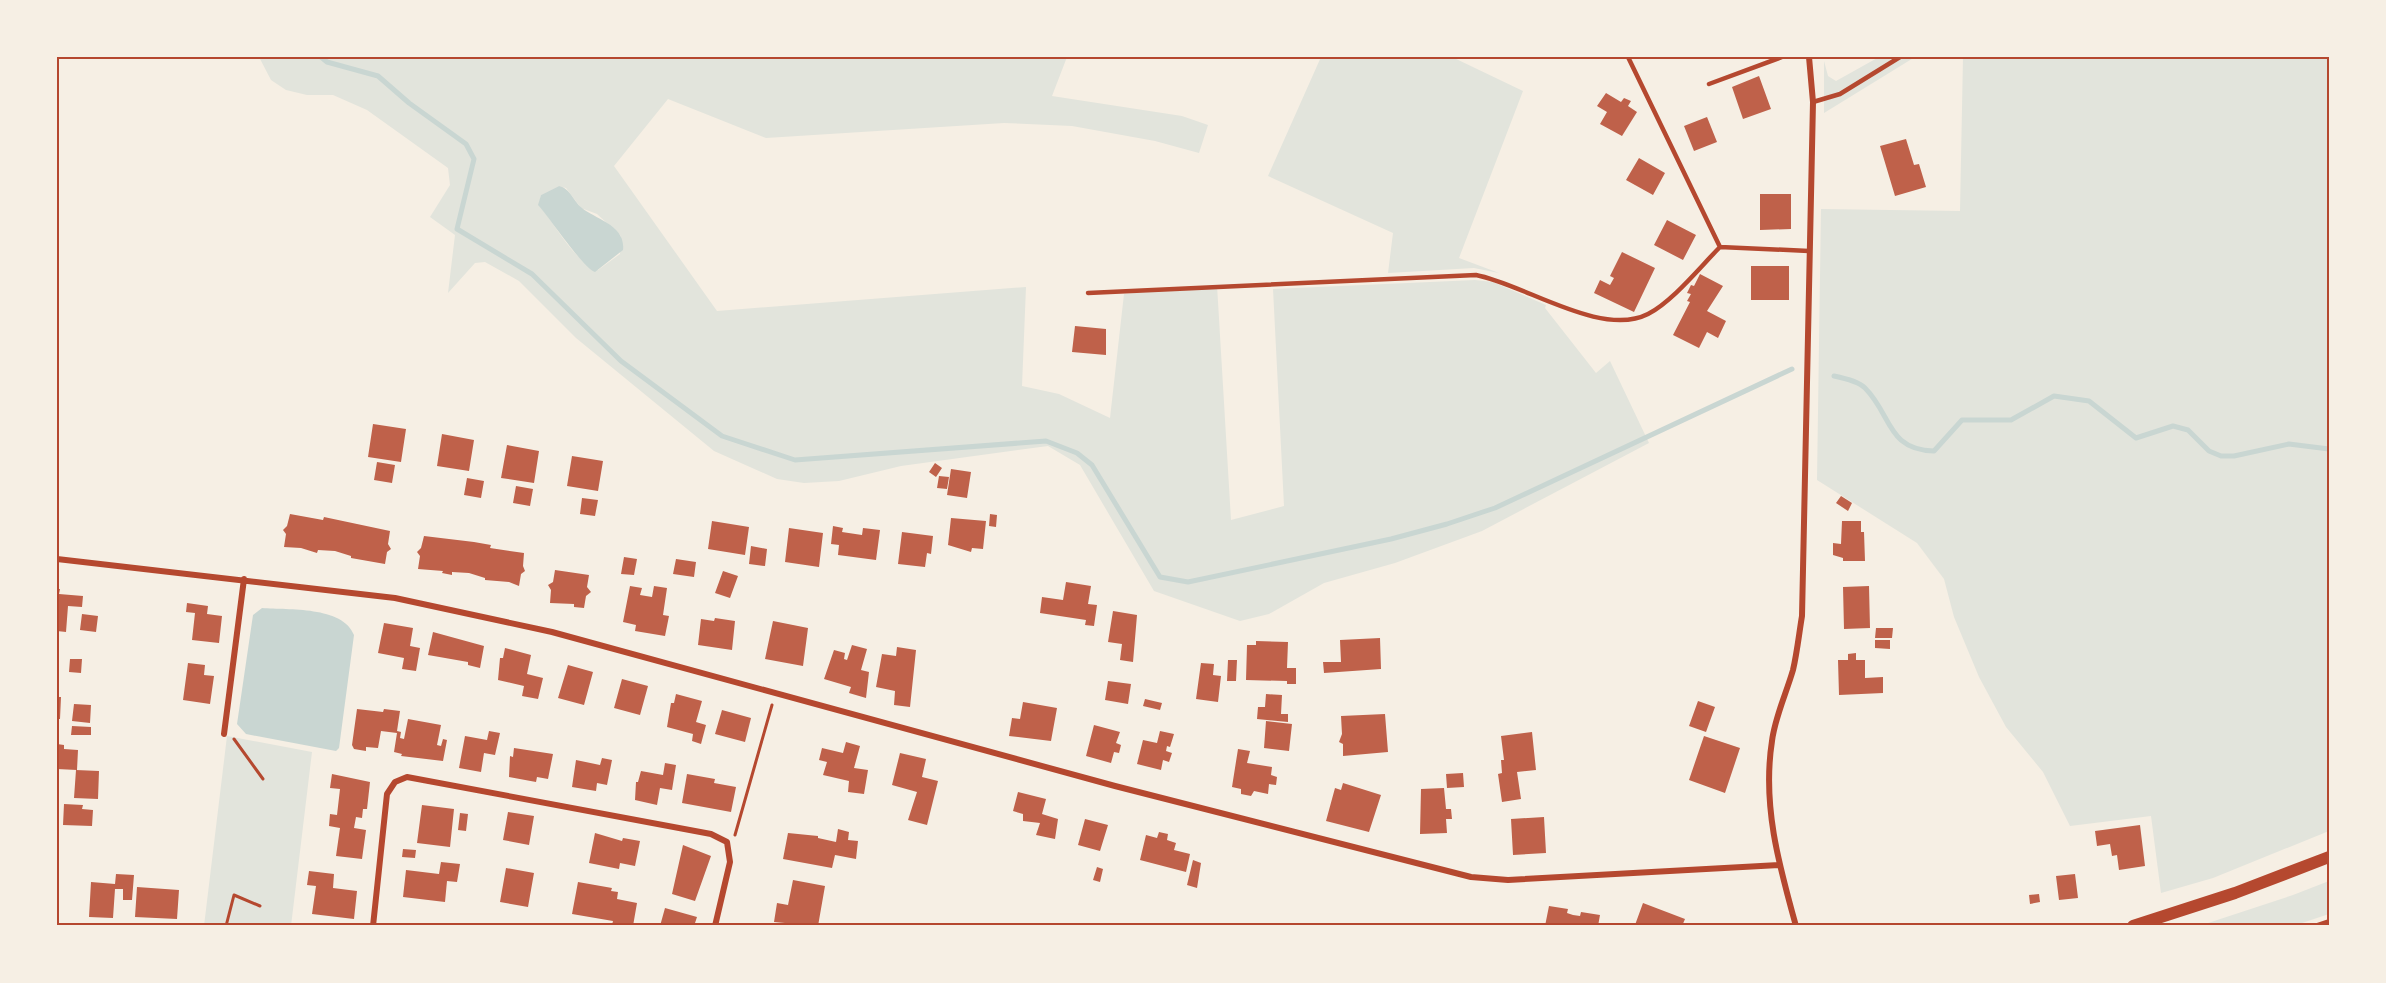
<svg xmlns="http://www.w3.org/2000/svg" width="2386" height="983" font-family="Raleway,sans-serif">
  <rect width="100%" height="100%" fill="#f6efe4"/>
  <path fill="#e2e4dc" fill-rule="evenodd" d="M259,57H1067L1052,96L1182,116L1208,125L1199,153L1155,141L1072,126L1004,123L766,138L668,99L614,166L717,311L1026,287L1022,386L1059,394L1110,418L1124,294L1217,285L1231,520L1284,506L1273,289L1475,280L1493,282L1546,305L1545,308L1596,373L1610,361L1649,443L1482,531L1395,563L1324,583L1269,614L1240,621L1154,591L1080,465L1048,446L901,466L839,481L804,483L777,479L714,451L576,338L519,281L485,262L475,263L448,293L455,235L430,217L450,185L448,168L367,110L333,95H307L286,90L271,80ZM559,186L566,188L581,208L597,214L621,236L620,254L598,270C574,262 555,224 539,205L541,195Z
    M1321,57H1452L1523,91L1459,258L1499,273L1474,268L1388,273L1393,233L1268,176Z
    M1879,57H1915L1824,113V61L1828,76L1836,81Z
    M1963,57H2329V831L2213,878L2161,893L2151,816L2070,826L2043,772L2006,727L1979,677L1954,617L1944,579L1917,543L1817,480L1821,209L1960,211Z
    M227,736L312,752L291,926H204Z
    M2329,881V914L2293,926H2199L2293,895Z"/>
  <path fill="#c9d6d2" d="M559,186C570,188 574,202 582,208C595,219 626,225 623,250L595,272C583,268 550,218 538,205L541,195Z
    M262,608C288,610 343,606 354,635L339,748L336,751L246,734L237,724L253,615Z"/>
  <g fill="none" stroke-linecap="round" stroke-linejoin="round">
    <path stroke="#c9d6d2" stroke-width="5" d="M321,57L327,62L378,76L409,103L466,144L474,159L457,229L532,274L621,361L722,436L795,460L1046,441L1077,453L1092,465L1160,577L1188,582L1391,539L1447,524L1495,508L1792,369
      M1834,376C1844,378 1858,381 1865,388C1892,415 1887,450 1934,451L1962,420H2011L2054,396L2089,401L2136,438L2173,426L2188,430L2209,451L2221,456H2234L2289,444L2329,449"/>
  </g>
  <path fill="#bf614a" d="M1759,76L1771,109L1743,119L1732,87Z
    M1606,93L1621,102L1624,98L1631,101L1628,106L1637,112L1622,136L1600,124L1607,112L1597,106Z
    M1707,117L1717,142L1694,151L1684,126Z
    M1906,139L1914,165L1919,164L1926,187L1895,196L1880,146Z
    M1639,158L1665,173L1653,195L1626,180Z
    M1760,194H1791V229L1760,230Z
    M1667,220L1696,235L1683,260L1654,245Z
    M1622,252L1655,268L1634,312L1594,293L1600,280L1610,285L1614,278L1610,276Z
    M1751,266H1789V300H1751Z
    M1700,274L1723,286L1707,311L1726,321L1718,338L1707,332L1699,348L1673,335L1690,302L1687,301L1691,294L1687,293L1691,285L1694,286Z
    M1075,326L1106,329V355L1072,352Z
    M373,424L406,429L401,462L368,457Z
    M442,434L474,440L469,471L437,466Z
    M507,445L539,451L534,483L501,478Z
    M572,456L603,461L598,491L567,486Z
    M377,462L395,465L392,483L374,480Z
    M935,463L942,468L936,477L929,472Z
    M951,469L971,472L967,498L947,495Z
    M939,476L949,477L947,489L937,488Z
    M467,478L484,481L481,498L464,495Z
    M516,486L533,489L530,506L513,503Z
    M1841,496L1852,503L1848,511L1836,503Z
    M582,498L598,500L595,516L580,514Z
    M290,514L323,520L324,517L390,531L388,544L391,549L387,552L385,564L351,558V556L335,551L318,550L317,553L301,548L284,547L286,534L283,530L287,526Z
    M990,514L997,515L996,527L989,526Z
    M951,518L986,521L983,549L972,548L971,552L948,545Z
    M712,521L749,527L745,555L708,549Z
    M1842,521H1861V532H1864L1865,561H1843V558L1833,555V543L1841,544Z
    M833,526L843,528L842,532L862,535L863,528L880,530L876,560L838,555L839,545L831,544Z
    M789,528L823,533L819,567L785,562Z
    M902,532L933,536L931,554L927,553L925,567L898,564Z
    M424,536L474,542L491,545L490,548L524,553L523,566L525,571L521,574L519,586L509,582L485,580V578L469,573L452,572V575L442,573L443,571L418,569L420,556L417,552L421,548Z
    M751,546L767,549L765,566L749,564Z
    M624,557L637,559L634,575L621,574Z
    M676,559L696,562L694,577L673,574Z
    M555,570L589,575L587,587L591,592L586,596L584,608L574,607V604L550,603L551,590L548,585L553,582Z
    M723,571L738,576L730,598L715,593Z
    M1066,582L1091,586L1088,604L1097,605L1094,626L1085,625L1086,620L1040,613L1042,597L1063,600Z
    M630,586L642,588L640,595L652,597L654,586L667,588L663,615L669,616L665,636L635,631L636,625L623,622Z
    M1869,586L1870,628L1844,629L1843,587Z
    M57,589H60L59,594L83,596L82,607L68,606L66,632L57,631Z
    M187,603L208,606L207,614L222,616L219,643L192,640L195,613L186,612Z
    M1113,611L1137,615L1133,662L1120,660L1122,644L1108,642Z
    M82,614L98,616L96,632L80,630Z
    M715,618L735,621L732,650L698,645L701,619L714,621Z
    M773,621L808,628L803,666L765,659Z
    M384,623L413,628L410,646L420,648L416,671L402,669L404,658L378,653Z
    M1876,628H1893L1892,638H1875Z
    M433,632L484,646L480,668L468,665V662L428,655Z
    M1380,638L1381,669L1324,673L1323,662H1341L1340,640Z
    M1875,640H1890V649L1875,648Z
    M1256,641L1288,642L1287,668H1296V684H1287V681L1246,680L1247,645H1256Z
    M852,645L867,649L861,670L869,672L866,698L849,693L851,687L824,679L834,650L845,653L844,659L847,660Z
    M897,647L916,650L910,707L894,705L895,691L876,687L882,654L896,656Z
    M505,648L531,655L527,674L543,678L538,699L522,696L524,686L498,680L500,658H503Z
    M1856,653V660H1865V678L1883,677V693L1839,695L1838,660H1848V654Z
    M70,659H82L81,673L69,672Z
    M1228,660H1237L1236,681H1227Z
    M188,663L205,665L204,675L214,676L210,704L183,700Z
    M1201,663L1214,664L1213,675L1221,676L1218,702L1196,699Z
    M568,665L593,672L584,705L558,698Z
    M622,679L648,686L640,715L614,708Z
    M1108,681L1131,684L1128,704L1105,700Z
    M676,694L702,701L696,722L706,725L701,744L692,741L693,734L667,727L671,703H674Z
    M1266,694L1282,695L1281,714H1288V722L1257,719L1258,707H1265Z
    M57,697H61L60,719H57Z
    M1145,699L1162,703L1160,710L1143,706Z
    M1698,701L1715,707L1706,732L1689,726Z
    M1023,702L1057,708L1051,741L1009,736L1012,718L1020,719Z
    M74,704L91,705L90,723L72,721Z
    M357,709L383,712L384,709L400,711L397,731L401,732L400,738L404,739L408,719L441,725L437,745L441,746L443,739L447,740L443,761L401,756L402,754L394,752L397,733L381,731L378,748L366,747V751L354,749L352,745Z
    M722,710L751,718L745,742L715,734Z
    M1385,714L1388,752L1343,756V744L1339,742L1342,734L1341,716Z
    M1266,721L1292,724L1289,751L1264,748Z
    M1094,725L1120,732L1116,743L1121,745L1119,753L1114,752L1111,763L1086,756Z
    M72,726L91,727V735H71Z
    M489,731L500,733L495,755L484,753L481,772L459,768L465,736L487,740Z
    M1160,731L1174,734L1170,747L1167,746L1166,751L1172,753L1169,762L1163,760L1161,770L1137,764L1143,740L1157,743Z
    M1532,732L1536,770L1517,772L1521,799L1502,802L1498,774L1502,773L1501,760H1504L1501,736Z
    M1704,736L1740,748L1725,793L1689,780Z
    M846,742L860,746L854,768L868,770L864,794L848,792L849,781L823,775L827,762L819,760L822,748L843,753Z
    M57,744L64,745V749L78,750L77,770L57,769Z
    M514,748L553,754L548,779L537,777L536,782L509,777L510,756L513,757Z
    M1238,749L1250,751L1247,763L1272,767L1271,775L1277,777L1276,785L1269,784L1268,794L1254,791L1251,796L1241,794V789L1232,787Z
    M900,753L926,759L922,777L938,781L927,825L908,820L917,792L892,785Z
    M602,758L612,760L607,785L597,783L596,791L572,787L576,760L600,765Z
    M665,763L676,765L672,790L660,788L657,805L635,800L636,782H638L641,771L663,775Z
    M76,770L99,771L98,799L74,798Z
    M1463,773L1464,787L1447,788L1446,774Z
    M332,774L370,782L367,809H363L362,818L356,817L354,828L366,830L362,859L336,856L340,828L329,826L330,814L337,815L340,789L330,788Z
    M687,774L715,779L714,783L736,787L731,812L682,803Z
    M1343,783L1381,795L1369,832L1326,821L1335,788L1341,790Z
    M1444,788L1446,809H1451L1452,819H1446L1447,833L1420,834L1421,789Z
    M1018,792L1046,799L1042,814L1058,819L1055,839L1036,835L1040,823L1023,821V814L1013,811Z
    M64,804L83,805L82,809L93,810L92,826L63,825Z
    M422,805L454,809L450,847L417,843Z
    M508,812L534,816L529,845L503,840Z
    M460,813L468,814L466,831L458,830Z
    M1544,817L1546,853L1513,855L1511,819Z
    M1085,819L1108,825L1100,851L1078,845Z
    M2140,825L2145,866L2119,870L2117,855L2112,856L2110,844L2097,846L2095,831Z
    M838,829L849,832L848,840L858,841L856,859L835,855L832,868L783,859L788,833L818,836V838L836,842Z
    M1159,832L1168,834L1167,840L1176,843L1174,850L1190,854L1186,872L1140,860L1146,835L1157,838Z
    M595,833L622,841L623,838L640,841L635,866L620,863L619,869L589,863Z
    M683,845L711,856L695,901L672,894Z
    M403,849L416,850L415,858L402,857Z
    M1193,860L1201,863L1197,888L1187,885Z
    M441,862L460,864L457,882L447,881L445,902L403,897L406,870L439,874Z
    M1097,867L1103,869L1100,882L1093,880Z
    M506,868L534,873L528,907L500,902Z
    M309,871L334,874L333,888L357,891L354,919L312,914L316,886L307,885Z
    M116,874L134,875L132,900H123V889H115L113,918L89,917L91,882L115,884Z
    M2075,874L2078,898L2059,900L2056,876Z
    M793,880L825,886L818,926L774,922L777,903L788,905Z
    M578,882L612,888L611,891L618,892L617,899L637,903L633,926L612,925L613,921L572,914Z
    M137,887L179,890L177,919L135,917Z
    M2039,894L2040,902L2030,904L2029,895Z
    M1643,903L1685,919L1682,926L1635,925Z
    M1549,906L1568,909L1567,913L1573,915L1580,916L1581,912L1600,915L1598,926H1545Z
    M665,908L697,917L694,926H660Z"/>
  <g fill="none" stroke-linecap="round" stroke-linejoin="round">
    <path stroke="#b5482f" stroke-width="3" d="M234,739L263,779
      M735,835L772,705
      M226,926L234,895L260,906"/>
    <path stroke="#b5482f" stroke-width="4.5" d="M1628,57L1720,247
      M1709,84L1782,57
      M1813,102L1840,94L1900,57
      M1088,293L1476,275C1524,284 1601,338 1648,314C1673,301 1700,267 1720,247L1809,251"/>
    <path stroke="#b5482f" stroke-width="6" d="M57,559L395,598L552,632L1115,786L1471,877L1508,880L1779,865
      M224,734L244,579
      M373,926L387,794L395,782L407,777L711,834L727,842L730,862L715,926
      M1796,926C1779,865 1762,805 1772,741C1775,717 1786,694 1793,670C1797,653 1799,634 1802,616L1813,102L1809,57
      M2317,926L2329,922"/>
    <path stroke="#b5482f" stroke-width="12" d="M2133,926L2235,893L2329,857"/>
  </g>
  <rect width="2386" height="983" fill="none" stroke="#f6efe4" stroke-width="117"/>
  <rect x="58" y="58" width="2270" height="866" fill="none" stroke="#b5482f" stroke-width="2"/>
</svg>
